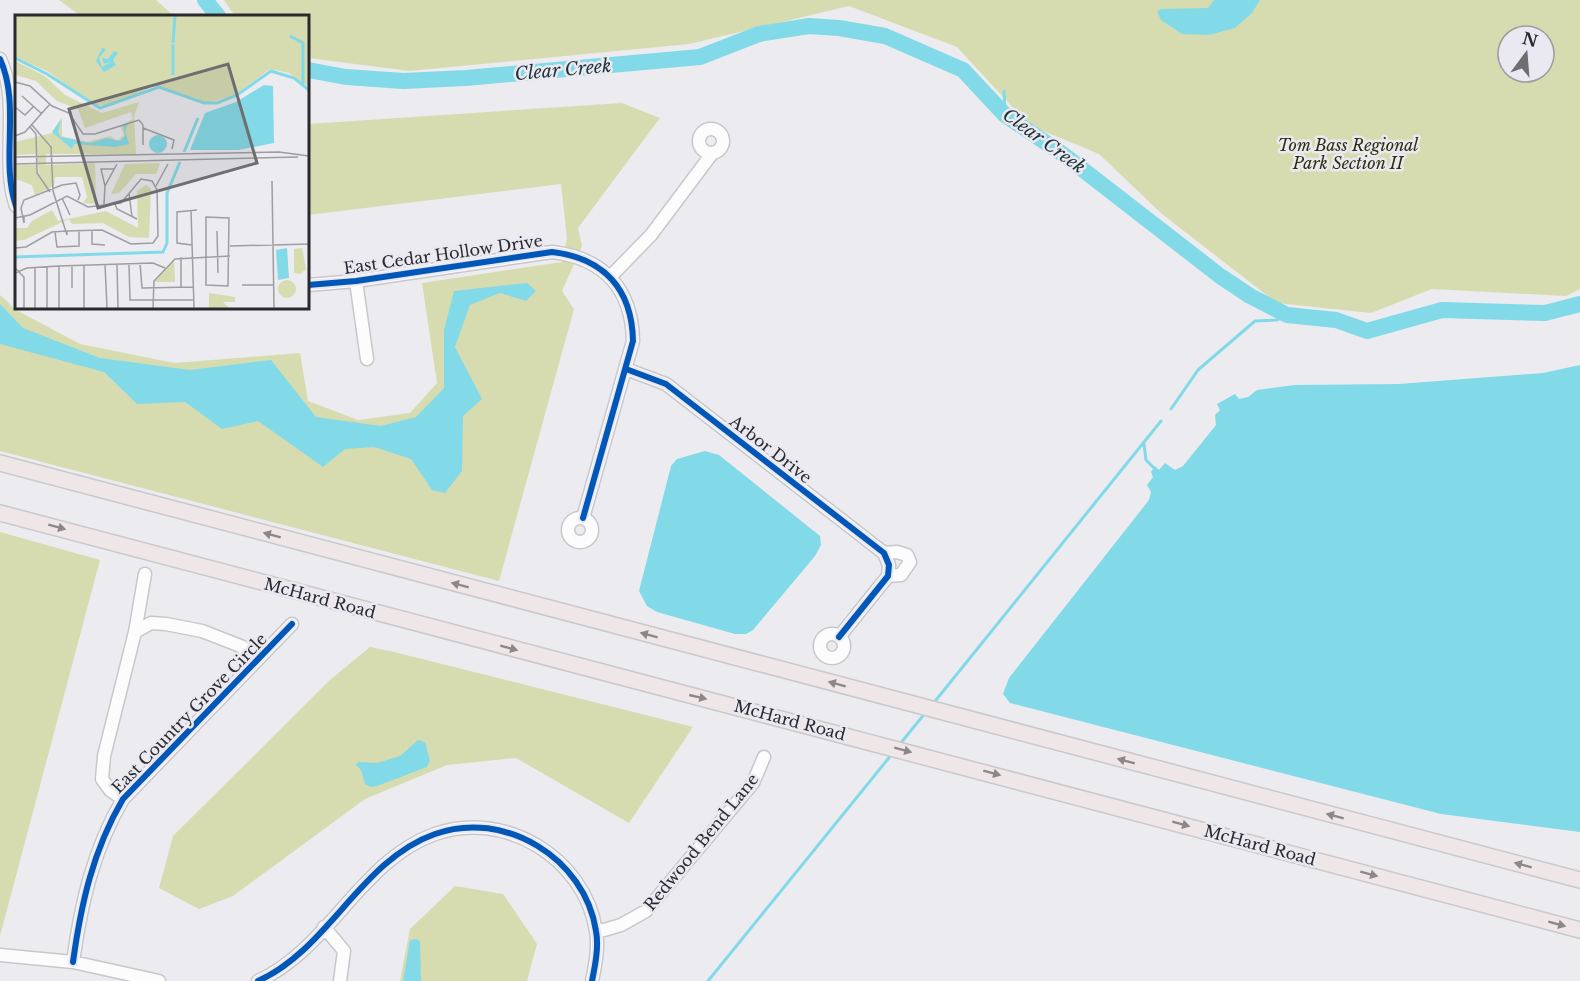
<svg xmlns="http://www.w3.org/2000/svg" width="1580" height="981" font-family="'Libre Baskerville',serif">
  <rect width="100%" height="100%" fill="#ebebf0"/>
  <path fill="#d7dcb0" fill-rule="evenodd" d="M59,0H156L174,16H81Z
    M224,0H1580V289L1566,296L1432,289L1371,313L1277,303L1162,214L1099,154L1029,125L957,47L849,6L689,44L410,71L308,58V16H235ZM1508,36H1544V72H1508Z
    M622,103L660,118L578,228L582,246L562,291L574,309L499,581L0,451V295L16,310L80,344L174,363L300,353L308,401L358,420L410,413L437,383L422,283L562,262L567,238L561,184L308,215V124Z
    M0,532L100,560L0,936Z
    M370,647L394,652L693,727L629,823L516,758L447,765L365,799L233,896L199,909L159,888L173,836L330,680Z
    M455,886L503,894L537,944L527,981H400L410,929Z"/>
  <path fill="#82dae8" d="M1214,0H1260L1252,13L1235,28L1209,35L1182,34L1161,20L1157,12L1161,9L1208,8Z
    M527,283L536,291L526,301L500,293L470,305L455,347L482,399L463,416L462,471L445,493L432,490L411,459L374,447L345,449L323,467L258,421L222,429L185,402L137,404L104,372L0,344V304L23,328L100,358L190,370L271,360L316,417L381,426L416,417L444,388V330L454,291Z
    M1580,365V832L1441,814L1010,703L1003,694L1009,678L1149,500L1151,492L1147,485L1153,477L1151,472L1155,466L1159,470L1165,463L1175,470L1183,466L1216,425L1215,415L1220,410L1217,404L1235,394L1239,399L1248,397L1257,390L1295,385L1399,384L1543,373Z
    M705,451L719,455L820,536L821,545L815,556L753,630L746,634H735L657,612L647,606L639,591L671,466L677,459Z
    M418,740L425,742L430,761L427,767L377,786L370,787L365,784L361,770L356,765L358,762L377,763L400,756Z
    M416,939L420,941L421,981H403L410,940Z"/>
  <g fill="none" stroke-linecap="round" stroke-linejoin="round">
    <path stroke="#82dae8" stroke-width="3" d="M1004,91L1005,115
      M1171,409L1198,370L1255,321L1277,320L1287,315
      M1144,444L1146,460L1154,468
      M932,705L1161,421
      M900,744L926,712
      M708,981L892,754"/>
    <path stroke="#82dae8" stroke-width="16" d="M205,0L218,16
      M308,70L346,77L403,81L466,78L700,57L759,34L809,26L839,28L885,36L963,70L1005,115L1064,155L1220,276L1250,296L1287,315L1336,320L1367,331L1442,310L1545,313L1580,304"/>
    <defs>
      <path id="minor" d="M0,59C21,105 0,160 16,206
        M699 141a12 12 0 1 1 24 0a12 12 0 1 1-24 0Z
        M610,277L651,235L711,155
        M356,281L367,359
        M308,285L356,281L552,252C604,258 632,289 633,341L583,518
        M626,369L666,384L884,553L889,565L888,576L839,637
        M568 530a12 12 0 1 1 24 0a12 12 0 1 1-24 0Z
        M884,553L897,552L907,555L910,562L901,575L888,576
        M135,632L145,574
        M820 646a12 12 0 1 1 24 0a12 12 0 1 1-24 0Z
        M123,799L110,790L102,779L104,756L135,632L151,623L166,624L202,631L243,647L250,667
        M324,927L344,951L340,981
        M597,932L621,925L646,911L753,783L764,757
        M0,955L73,962L159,981
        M73,962C81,904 93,850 123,799L292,624
        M258,981C329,949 361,860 435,834C504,809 585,858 596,931C599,947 595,966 592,981"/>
      <path id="major" d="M0,463L1580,880
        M0,513L1580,930"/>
    </defs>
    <use href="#minor" stroke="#c8c8cb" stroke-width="15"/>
    <use href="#major" stroke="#c9c9cb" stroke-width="18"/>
    <use href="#minor" stroke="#fcfcfd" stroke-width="12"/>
    <use href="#major" stroke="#eee6e7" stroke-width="15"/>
    <defs>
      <path id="cycleway" d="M0,59C21,105 0,160 16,206
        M308,285L356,281L552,252C604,258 632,289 633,341L583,518
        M626,369L666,384L884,553L889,565L888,576L839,637
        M73,962C81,904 93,850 123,799L292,624
        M258,981C329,949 361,860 435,834C504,809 585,858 596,931C599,947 595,966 592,981"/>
    </defs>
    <use href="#cycleway" stroke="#eae9f2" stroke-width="10"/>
    <use href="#cycleway" stroke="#0057b8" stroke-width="6"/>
  </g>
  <defs><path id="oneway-solid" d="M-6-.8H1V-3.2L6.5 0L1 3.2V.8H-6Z" transform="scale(1.5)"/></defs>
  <g fill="#8c888a">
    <use href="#oneway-solid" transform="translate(57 527) rotate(15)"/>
    <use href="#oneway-solid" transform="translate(272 535) rotate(-165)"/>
    <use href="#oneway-solid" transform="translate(460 585) rotate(-165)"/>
    <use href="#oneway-solid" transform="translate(649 635) rotate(-165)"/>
    <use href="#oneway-solid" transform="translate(509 648) rotate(15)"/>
    <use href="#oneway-solid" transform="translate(837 684) rotate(-165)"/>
    <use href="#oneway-solid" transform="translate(698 697) rotate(13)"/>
    <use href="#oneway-solid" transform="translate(903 750) rotate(15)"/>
    <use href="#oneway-solid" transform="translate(1126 761) rotate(-165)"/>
    <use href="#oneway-solid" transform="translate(992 773) rotate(15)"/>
    <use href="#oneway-solid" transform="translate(1335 816) rotate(-165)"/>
    <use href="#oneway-solid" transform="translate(1181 824) rotate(15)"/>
    <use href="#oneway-solid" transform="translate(1523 865) rotate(-165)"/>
    <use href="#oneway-solid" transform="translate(1369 874) rotate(15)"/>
    <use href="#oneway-solid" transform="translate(1557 924) rotate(15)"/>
  </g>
  <g text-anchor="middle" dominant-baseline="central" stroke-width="5" stroke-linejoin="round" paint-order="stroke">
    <g font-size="16" font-style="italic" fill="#2b2e08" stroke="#eae9f2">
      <text x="1348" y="145">Tom Bass Regional<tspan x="1348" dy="18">Park Section II</tspan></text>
    </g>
    <g font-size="16" fill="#2a2a2d" stroke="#eae9f2">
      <text transform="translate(443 254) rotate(-8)">East Cedar Hollow Drive</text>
      <text transform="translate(771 449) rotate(38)">Arbor Drive</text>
      <text transform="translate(320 598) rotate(15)">McHard Road</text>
      <text transform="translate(189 713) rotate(-46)">East Country Grove Circle</text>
      <text transform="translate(790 720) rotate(15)">McHard Road</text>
      <text transform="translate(701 842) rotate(-51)">Redwood Bend Lane</text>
      <text transform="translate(1260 845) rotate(15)">McHard Road</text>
    </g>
    <g font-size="18" font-style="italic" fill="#1d3336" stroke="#eae9f2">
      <text transform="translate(563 70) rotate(-5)">Clear Creek</text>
      <text transform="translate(1044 141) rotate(36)">Clear Creek</text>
    </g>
  </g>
  <g transform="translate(15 15)">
    <rect width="294" height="294" fill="#ebebf0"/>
    <path d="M0,1H294V72L274,58L255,54L221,79L201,86L192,88L140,70L98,90H79L32,56L0,42ZM0,46L30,61L50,80L87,98L124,87L119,101L121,139H31V150L80,148L81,189L68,188L72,182L67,162H40L39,171L20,180L17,170L0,164V150H21L24,160L22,139L0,140V127L37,118L47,103V121L72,127L95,121L102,126L109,120L105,111L118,104L116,97L70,113L63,94L42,86L21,66L0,60ZM145,148L141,159H121L104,178L96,179L110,149ZM131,170L136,174L134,223L114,222L88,208L57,209L54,204L9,225L0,226V213H12L17,206L37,195L43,206L91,196L123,213L122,176ZM287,233L291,254L285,259L279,258V234ZM159,245L160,267H139ZM263 274a9 9 0 1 1 18 0a9 9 0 1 1-18 0ZM194,278L220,282V287H208L214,293H194Z" fill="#d7dcb0"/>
    <path d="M87,33L91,34L84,43L87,52L96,47L89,49L87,43L93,44L99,36L103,38L98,45L101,50L89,57L81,46ZM249,70L258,71L259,128L223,135H175L190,98L221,87ZM46,104L43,118L46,122L75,128L92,123L105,126L110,121L108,111L113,109L110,116L114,129L100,132L59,129L57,134L37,117ZM134 129a9 9 0 1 1 18 0a9 9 0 1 1-18 0ZM272,233L274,263L263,265L261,235Z" fill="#82dae8"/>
    <path fill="none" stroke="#82dae8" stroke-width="3" d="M275,21L288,28V69M158,28L160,1M158,29V60M0,43L32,59L85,93L144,72L189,88H202L222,80L256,56L279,63L294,75M169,137L183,103M0,242L148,237L152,228V178L165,147"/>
    <path fill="none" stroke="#9e9ea2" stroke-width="1.5" d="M0,67L15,71L37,91L54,98L68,119H80L124,105M7,81L27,99M0,92L10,100L19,91M124,105L128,110V130M17,110L36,132L38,176L52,220V216M15,112L21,119L22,158L35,177M128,113L159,125L157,134M0,121L10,117L35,89M0,142L264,137L294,141M0,149L283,142M257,166L259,293M90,171L86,154H99M141,171L153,149M114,178L117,202M47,183L55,200M89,189L90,171L102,149M100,189L102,194L122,204M176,195L179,293M9,202V208L6,193L9,185L47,170L61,168L65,180L63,185M191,202L214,203L213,271L191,270ZM0,203L15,200L52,181L73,192L106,188L126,164L137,166L142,175L143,221L138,228L116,229L87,215L52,216L37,217L11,232L0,233M77,215V229L90,230M202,216L203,258M40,217L42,232L64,231V216M177,230L162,228V197L182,195M215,231L294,229M166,242V273M125,248L127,273L178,272M90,249L92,293M102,249L103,293M114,249L115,285H178M32,252V293M0,253L9,262V293M0,258L12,253L44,251L138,248L150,253M227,270H259M57,273V250M20,293V252M44,293V251M69,293V250M138,293L139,266L160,244L215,241"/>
    <path fill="#6e6e71" fill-opacity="0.15" stroke="#6e6e71" stroke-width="3" d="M213,49L242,148L83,193L54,94Z"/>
    <rect width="294" height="294" fill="none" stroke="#2a2a2d" stroke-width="3"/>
  </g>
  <g transform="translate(1526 54) rotate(16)"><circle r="28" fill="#eae9f2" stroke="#9d9da3" stroke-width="1.5"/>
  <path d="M0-4.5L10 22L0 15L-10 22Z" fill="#6e6e71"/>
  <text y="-9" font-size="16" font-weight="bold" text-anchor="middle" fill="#2a2a2d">N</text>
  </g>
</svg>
